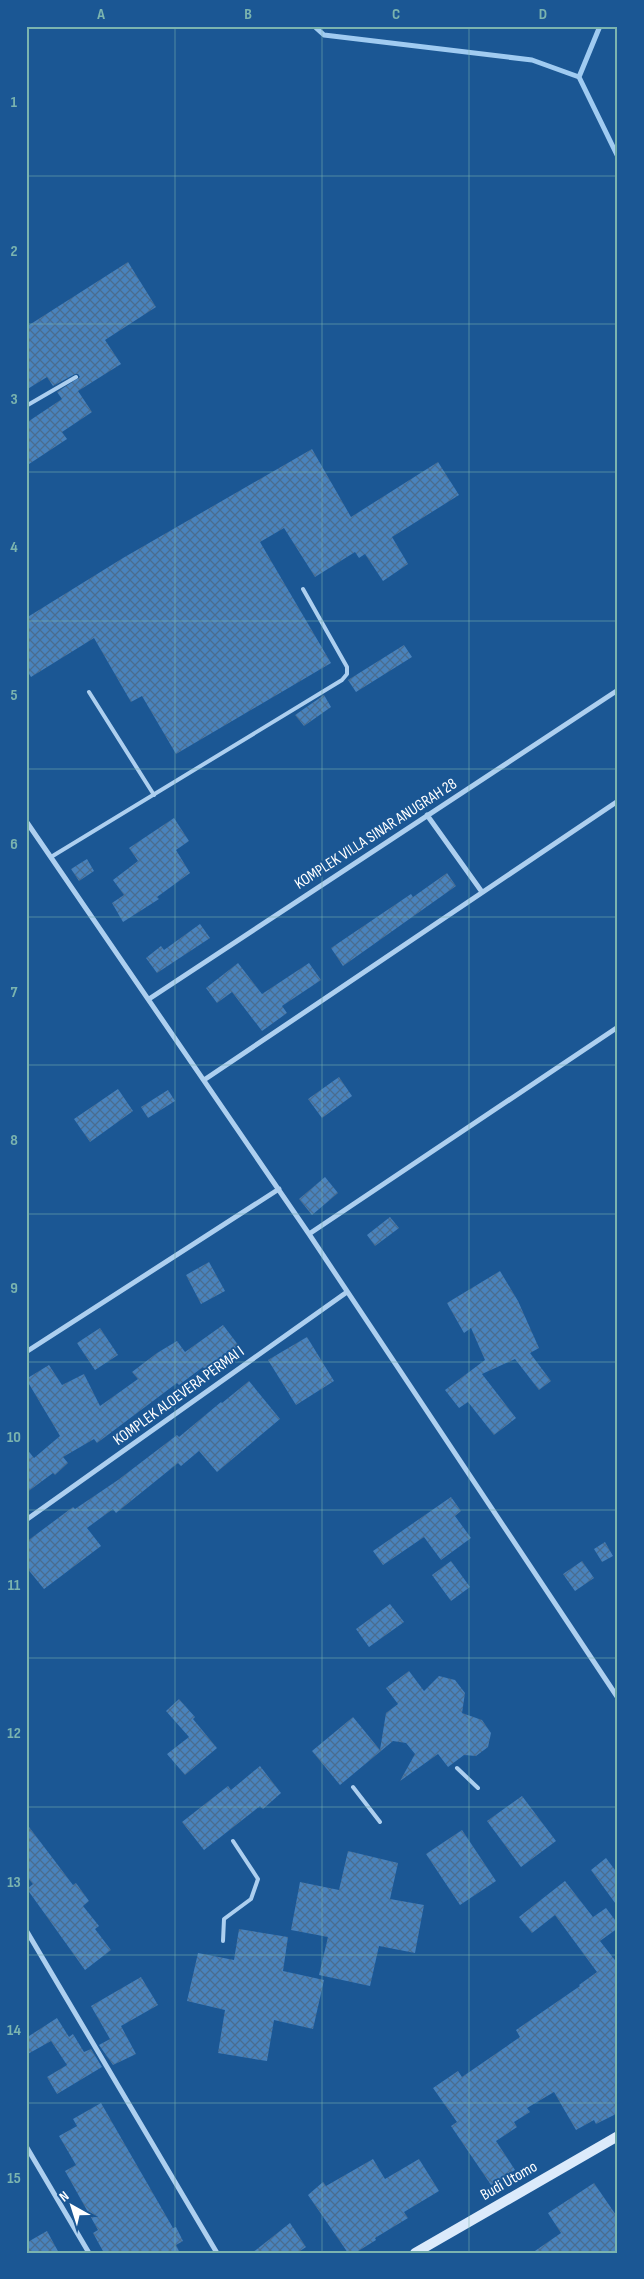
<svg xmlns="http://www.w3.org/2000/svg" width="644" height="2279" font-family="'Sofia Sans Condensed',sans-serif">
  <defs>
    <pattern id="building-cross-hatch" width="8" height="8" patternUnits="userSpaceOnUse" patternTransform="scale(1.25)"><rect width="8" height="8" fill="#4983bd"/><path d="M0 0l8 8M0 8l8-8" fill="none" stroke="#4a6d90"/></pattern>
  </defs>
  <rect width="100%" height="100%" fill="#1b5794"/>
  <g fill="none" stroke-linecap="round" stroke-linejoin="round">
    <path stroke="#a0cbf1" stroke-width="5" d="M314,26L324,35L532,60L579,77
      M600,26L579,77L618,157"/>
  </g>
  <path fill="url(#building-cross-hatch)" d="M128,262L156,307L105,340L121,364L78,391L92,412L62,432L67,439L26,466V423L62,399L57,392L80,377L78,374H75L53,386L47,377L26,390V327Z
    M312,449L351,517L438,462L459,495L392,537L408,564L383,581L365,554L359,558L355,552L315,577L284,528L260,542L331,663L176,754L142,696L131,702L94,638L31,677L26,669V618L123,558Z
    M404,645L412,657L356,692L348,680Z
    M324,695L331,707L304,726L295,715Z
    M174,818L189,841L176,850L190,873L157,897L159,899L123,922L112,903L124,895L113,880L138,861L129,848Z
    M87,859L94,871L79,881L71,869Z
    M447,873L456,886L343,966L331,948L411,894L413,897Z
    M200,924L210,938L157,973L146,958L161,946L164,950Z
    M238,963L262,994L309,963L321,980L282,1006L287,1013L262,1031L232,992L217,1003L206,988Z
    M339,1077L352,1096L322,1118L308,1099Z
    M118,1089L133,1111L90,1142L74,1119Z
    M168,1090L175,1101L148,1118L141,1107Z
    M325,1177L338,1193L312,1215L299,1199Z
    M390,1217L399,1228L375,1246L367,1235Z
    M209,1262L225,1291L201,1304L186,1275Z
    M500,1271L518,1301L539,1348L530,1353L551,1381L539,1390L515,1359L482,1374L516,1418L494,1435L468,1402L459,1408L445,1390L485,1360L471,1328L464,1333L447,1303Z
    M223,1325L239,1346L205,1370L203,1367L179,1385L177,1383L97,1443L94,1439L63,1457L68,1463L55,1475L53,1473L26,1493V1448L34,1458L60,1436L26,1379L49,1365L62,1385L84,1374L100,1406L138,1379L132,1372L157,1353L177,1341L185,1352Z
    M100,1328L118,1355L95,1370L77,1343Z
    M307,1337L334,1381L296,1405L268,1360Z
    M249,1381L280,1419L217,1472L199,1451L181,1466L178,1463L116,1513L113,1509L87,1528L101,1546L44,1589L26,1567V1542L73,1507L75,1509L118,1480L177,1435L179,1437L221,1402L222,1403Z
    M451,1497L461,1511L455,1516L471,1538L441,1560L424,1537L383,1565L373,1551Z
    M605,1542L613,1556L602,1562L594,1549Z
    M451,1561L470,1587L451,1601L432,1575Z
    M582,1561L594,1578L575,1591L563,1574Z
    M390,1604L404,1622L369,1647L356,1629Z
    M409,1671L424,1691L439,1676L455,1680L465,1693L462,1713L482,1720L491,1733L488,1747L476,1756L464,1755L448,1767L438,1754L400,1781L415,1754L406,1743L393,1741L340,1785L312,1751L353,1717L380,1750L386,1713L398,1704L386,1688Z
    M179,1699L195,1717L193,1719L217,1748L185,1775L167,1754L189,1737L166,1711Z
    M260,1766L281,1793L263,1809L260,1806L204,1850L182,1822L228,1786L231,1790Z
    M522,1796L556,1841L521,1867L487,1821Z
    M26,1823L73,1885L76,1883L89,1901L83,1906L99,1926L95,1929L111,1950L85,1970L27,1889L33,1884L26,1876Z
    M462,1830L496,1881L460,1905L426,1854Z
    M348,1851L398,1863L390,1899L424,1905L415,1953L379,1946L370,1986L319,1975L328,1937L291,1930L300,1882L339,1890Z
    M606,1858L618,1874V1907L591,1870Z
    M565,1881L593,1917L606,1908L618,1924V1928L600,1941L618,1964V2113L596,2124L594,2120L576,2130L554,2092L527,2108L530,2112L514,2122L517,2127L496,2141L515,2170L491,2185L451,2126L457,2122L433,2088L458,2071L462,2077L520,2037L516,2030L580,1986L579,1985L597,1972L555,1915L532,1933L519,1917Z
    M239,1929L288,1937L283,1971L324,1980L313,2029L274,2020L267,2061L218,2053L225,2010L187,2001L198,1953L234,1960Z
    M141,1977L158,2005L121,2026L136,2054L113,2065L99,2045L110,2039L91,2006Z
    M57,2018L69,2037L73,2034L84,2052L91,2049L102,2067L57,2094L47,2077L67,2065L51,2041L26,2055V2038Z
    M101,2103L173,2228L176,2227L183,2241L176,2245L180,2253H104L93,2233L98,2230L65,2171L76,2165L59,2136L77,2126L73,2119Z
    M373,2159L385,2179L419,2159L439,2191L404,2212L408,2218L375,2238L376,2240L355,2253H348L308,2195L323,2182L326,2186Z
    M594,2183L618,2218V2253H532L561,2233L548,2213Z
    M290,2223L306,2247L297,2253H252Z
    M47,2231L59,2253H26V2243Z"/>
  <g fill="none" stroke-linecap="round" stroke-linejoin="round">
    <path stroke="#adcfef" stroke-width="4" d="M26,406L76,377
      M89,692L154,795
      M51,857L342,680L347,674V667L303,589
      M457,1768L478,1788
      M353,1787L380,1822
      M223,1941L224,1919L251,1899L258,1879L233,1841"/>
    <path stroke="#adcfef" stroke-width="5" d="M427,815L482,892
      M26,821L309,1234L618,1698
      M149,999L618,690
      M204,1080L618,801
      M309,1234L618,1027
      M26,1352L279,1189
      M26,1520L347,1292
      M26,1930L217,2253
      M26,2146L89,2253"/>
    <path stroke="#dbeafb" stroke-width="10" d="M415,2253L618,2136"/>
  </g>
  <path fill="none" stroke="#7bb4af" stroke-width="1" stroke-opacity="0.55" d="M175,26V2253M322,26V2253M469,26V2253M26,176H618M26,324H618M26,472H618M26,621H618M26,769H618M26,917H618M26,1065H618M26,1214H618M26,1362H618M26,1510H618M26,1658H618M26,1807H618M26,1955H618M26,2103H618"/>
  <g text-anchor="middle" dominant-baseline="central" stroke-width="4" stroke-linejoin="round" paint-order="stroke">
    <g font-size="16" fill="#fff" stroke="#1b5794">
      <text transform="translate(376 834) rotate(-33)">KOMPLEK VILLA SINAR ANUGRAH 28</text>
      <text transform="translate(179 1396) rotate(-36)">KOMPLEK ALOEVERA PERMAI I</text>
      <text transform="translate(509 2181) rotate(-30)">Budi Utomo</text>
    </g>
  </g>
  <rect width="644" height="2279" fill="none" stroke="#1b5794" stroke-width="55"/>
  <g transform="translate(72 2206) rotate(321)" stroke="#1b5794" stroke-width="4" paint-order="stroke">
  <path d="M0-4L9 19L0 12L-9 19Z" fill="#ffffff"/>
  <text y="-8" font-size="14" font-weight="bold" text-anchor="middle" fill="#ffffff">N</text>
  </g>
  <rect x="28" y="28" width="588" height="2224" fill="none" stroke="#7bb4af" stroke-width="2"/>
  <g font-size="16" text-anchor="middle" font-weight="bold" fill="#7bb4af">
    <text x="101" y="19">A</text>
    <text x="248" y="19">B</text>
    <text x="396" y="19">C</text>
    <text x="543" y="19">D</text>
    <text x="14" y="107">1</text>
    <text x="14" y="256">2</text>
    <text x="14" y="404">3</text>
    <text x="14" y="552">4</text>
    <text x="14" y="700">5</text>
    <text x="14" y="849">6</text>
    <text x="14" y="997">7</text>
    <text x="14" y="1145">8</text>
    <text x="14" y="1293">9</text>
    <text x="14" y="1442">10</text>
    <text x="14" y="1590">11</text>
    <text x="14" y="1738">12</text>
    <text x="14" y="1887">13</text>
    <text x="14" y="2035">14</text>
    <text x="14" y="2183">15</text>
  </g>
</svg>
